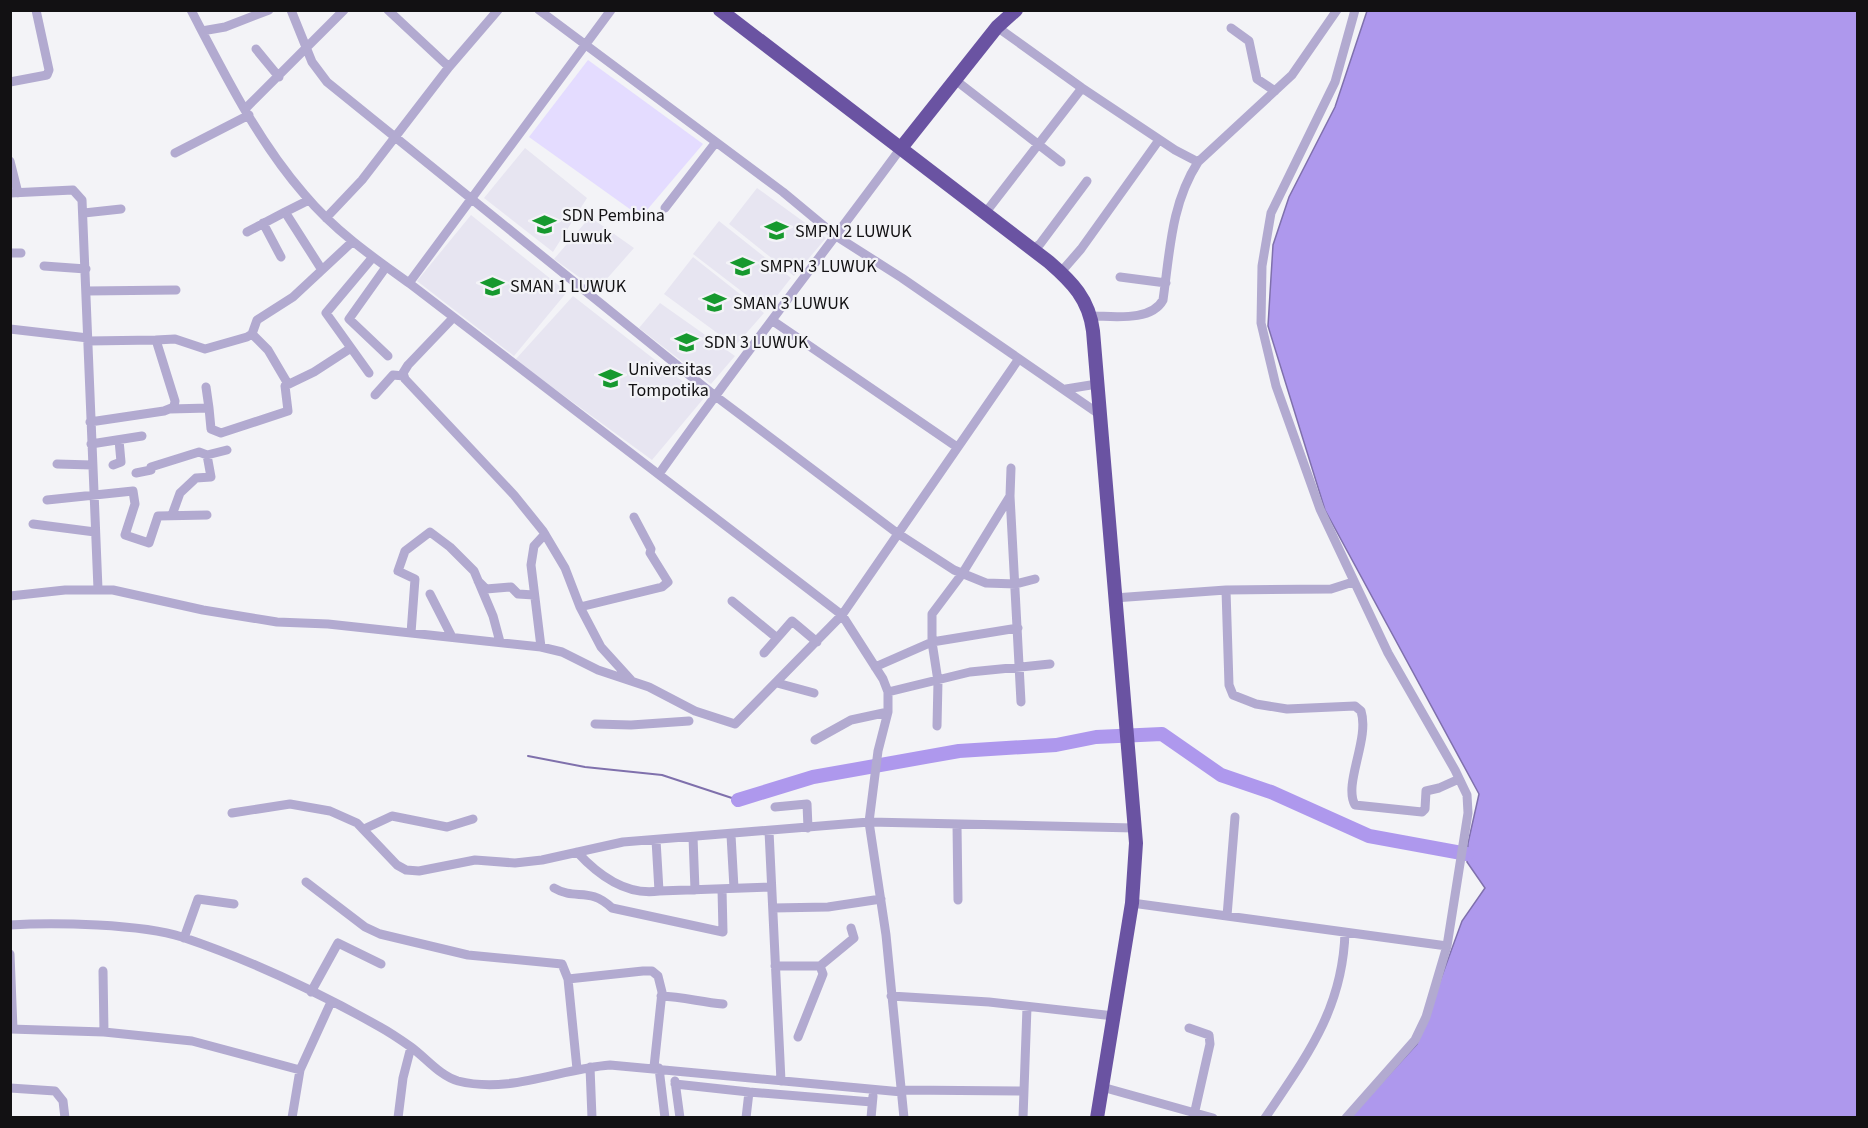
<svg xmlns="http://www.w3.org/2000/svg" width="1868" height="1128" font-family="'Source Sans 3',sans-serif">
  <rect width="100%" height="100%" fill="#f3f3f7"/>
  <path fill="#e7e5f1" d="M525,148L587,198L553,252L484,198Z
    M757,188L826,238L794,276L729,224Z
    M471,215L567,292L514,356L417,281Z
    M590,217L634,248L597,290L554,259Z
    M719,221L791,278L766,310L693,254Z
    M693,257L764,313L735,346L664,294Z
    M573,296L704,398L652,460L515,360Z
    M660,303L735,356L711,384L639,328Z"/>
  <path fill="#e4dcff" d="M588,60L703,144L641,217L529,137Z"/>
  <path fill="#ae98ed" stroke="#7f70ac" stroke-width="1.5" d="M1367,11H1857V1117H1350L1417,1044L1462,921L1485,888L1467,862L1468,843L1479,794L1325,510L1268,326L1273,245L1289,197L1335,107Z"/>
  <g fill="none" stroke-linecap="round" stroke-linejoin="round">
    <path stroke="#7f70ac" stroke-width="2" d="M528,756L585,767L662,775L738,800"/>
    <path stroke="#ae98ed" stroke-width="14" d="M738,800L813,777L959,751L1056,745L1096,737L1162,734L1221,775L1271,792L1369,836L1467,854"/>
    <path stroke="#b2aad0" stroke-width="9" d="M191,10C224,73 257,140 304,194C334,230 371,256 409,283
      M291,10L312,62L327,82L714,395L897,533L954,570L986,583L1016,584L1035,579
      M388,10L449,67
      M539,10L783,192L836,236L902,278L1099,414
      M611,10L409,283L842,615L883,679L888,692V712L878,751L869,822L886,935L904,1118
      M997,27L1082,88L1175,150L1198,162
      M1231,28L1249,41L1257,79L1275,91
      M202,31L225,27L269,10
      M256,49L279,77
      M954,79L1061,162
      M10,82L47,75L49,70L36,10
      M245,109L344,10
      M175,153L249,115
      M10,161L18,193
      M10,193L73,190L82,200L98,589
      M309,200L285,212L322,270L352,242
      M665,208L716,142
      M986,212L1082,88
      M84,213L121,209
      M326,218L362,180L449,67L498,10
      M263,223L281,257
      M247,232L285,212
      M1033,249L1040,244L1087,181
      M10,253H21
      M44,266L86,269
      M386,267L349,319L388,356
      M1061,272L1081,249L1159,140
      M1120,277L1166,283
      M87,291L176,290
      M1091,316C1113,316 1151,322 1163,300C1170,251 1171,204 1198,162L1292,75L1337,10
      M452,319L408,365L403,373L405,379L514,495L543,531L565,568L580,607L601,647L631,680
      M773,321L957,447
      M10,329L88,338
      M252,334L268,350L288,384
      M156,340L175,339L205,349L247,337L252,334L257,320L293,297L322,270
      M88,341L156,340L175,401L174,407L164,411L90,422
      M369,373L326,313L373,257
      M1066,389L1097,384
      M375,395L393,375L404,376
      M209,408L211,429L221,433L288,411L285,386L314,372L351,348
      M170,409L209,408L206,387
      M91,444L142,436
      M57,464L92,465
      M113,465L121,462L119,440
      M136,473L151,470V467L199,452L207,455L227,450
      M659,474C737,363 821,257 901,148
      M1010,496L1021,702
      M47,500L133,491L135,504L125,535L149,543L158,516L207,515
      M172,515L180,493L196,478L211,477L207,455
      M33,524L95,532
      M478,581L486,589L511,587L518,594L534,595
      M1226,590L1331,589L1353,582
      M430,594L452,637
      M10,596L65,590H113L203,610L277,622L328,624L541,647L562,652L598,670L649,687L695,711L735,724L842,615L1018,360
      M1114,598L1226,590L1229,685L1233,695L1256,704L1287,709L1355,706L1361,711C1370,739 1343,784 1355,805L1422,812L1425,809L1426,791L1439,788L1459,779
      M732,601L777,638
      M580,607L662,587L668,582L650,553L651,549L634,517
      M411,633L415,579L398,571L405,551L430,532L450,547L474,571L493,616L500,642
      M541,647L531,565L534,546L545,534
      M764,653L792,621L817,642
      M875,667L932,642L1018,628
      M777,683L814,693
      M888,692L970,672L1050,664
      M595,724L631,725L689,721
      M937,726L938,681L932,642V614L962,574L1010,496L1011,468
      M815,740L851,720L888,712
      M775,807L807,804L808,828
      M232,813L290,804L330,811L357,823L397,865L406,870L419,871L475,860L515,863L542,860L623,842L869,822L1134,828
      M957,825L958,900
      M364,829L392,816L447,827L473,819
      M769,831L781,1081
      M731,835L734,888
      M693,837L695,890
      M577,852C599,876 626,896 659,891L656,840
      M306,882L365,927L380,934L468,955L562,964L568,979L577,1069
      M554,888C576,901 589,886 612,908L723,932L722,889
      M659,891L771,887
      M1132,903L1447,946
      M773,908L828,907L881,899
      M1227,916L1235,817
      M10,925C54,922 142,924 182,937C250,960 318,992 380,1027C391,1033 401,1040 411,1047C426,1058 440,1076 458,1081C510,1094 559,1069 610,1065L902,1092
      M184,938L198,899L234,904
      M10,954L13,1029
      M775,966H820L854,938L851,928
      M103,971L104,1032
      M568,979L643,971H652L658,976L662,992L654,1067
      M311,992L338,943L381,964
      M661,996C683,997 701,1002 723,1004
      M891,996L989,1002L1114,1016
      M1189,1028L1209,1035L1210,1044L1194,1115
      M10,1029L104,1032L192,1041L300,1070
      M798,1037L823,974L820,966
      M590,1067L592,1118
      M659,1068L665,1118
      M675,1081L680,1118
      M675,1084L749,1092L746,1118
      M1102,1087L1213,1118
      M10,1088L55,1091L63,1101L65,1118
      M902,1090L1024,1091
      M749,1092L872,1102
      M292,1118L300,1070L331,1002
      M398,1118L403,1078L411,1047
      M871,1118L873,1096
      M1023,1118L1027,1007
      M1265,1118C1306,1057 1343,1009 1345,932
      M1346,1118L1415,1040L1426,1017L1447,946L1468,813L1467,795L1455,770L1388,653L1320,509L1276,386L1261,323L1262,266L1271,213L1335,82L1355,10"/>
    <path stroke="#6a53a2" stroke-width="14" d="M720,10L1049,262C1072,282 1089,299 1093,331L1136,843L1132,903L1097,1118
      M901,148L997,27L1016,10"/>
  </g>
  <defs>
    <symbol id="school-bare" viewBox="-9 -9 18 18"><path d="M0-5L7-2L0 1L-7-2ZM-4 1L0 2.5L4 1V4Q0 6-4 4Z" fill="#16992e" stroke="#f3f3f7" stroke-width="2.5" paint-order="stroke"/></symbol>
  </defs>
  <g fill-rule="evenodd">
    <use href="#school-bare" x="528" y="208" width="33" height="33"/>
    <use href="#school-bare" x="760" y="214" width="33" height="33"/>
    <use href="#school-bare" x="726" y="250" width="33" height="33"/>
    <use href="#school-bare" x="476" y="270" width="33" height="33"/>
    <use href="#school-bare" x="698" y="286" width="33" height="33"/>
    <use href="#school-bare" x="670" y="326" width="33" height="33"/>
    <use href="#school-bare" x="594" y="362" width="33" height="33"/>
  </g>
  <g text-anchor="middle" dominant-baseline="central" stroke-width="4.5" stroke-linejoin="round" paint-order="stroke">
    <g font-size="18" fill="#121113" stroke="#f3f3f7" text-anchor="start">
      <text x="562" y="215">SDN Pembina<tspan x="562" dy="21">Luwuk</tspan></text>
      <text x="795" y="231">SMPN 2 LUWUK</text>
      <text x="760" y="266">SMPN 3 LUWUK</text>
      <text x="510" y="286">SMAN 1 LUWUK</text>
      <text x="733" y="303">SMAN 3 LUWUK</text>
      <text x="704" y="342">SDN 3 LUWUK</text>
      <text x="628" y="369">Universitas<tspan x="628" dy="21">Tompotika</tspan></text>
    </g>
  </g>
  <rect width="1868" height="1128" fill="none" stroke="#121113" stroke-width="24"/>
</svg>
